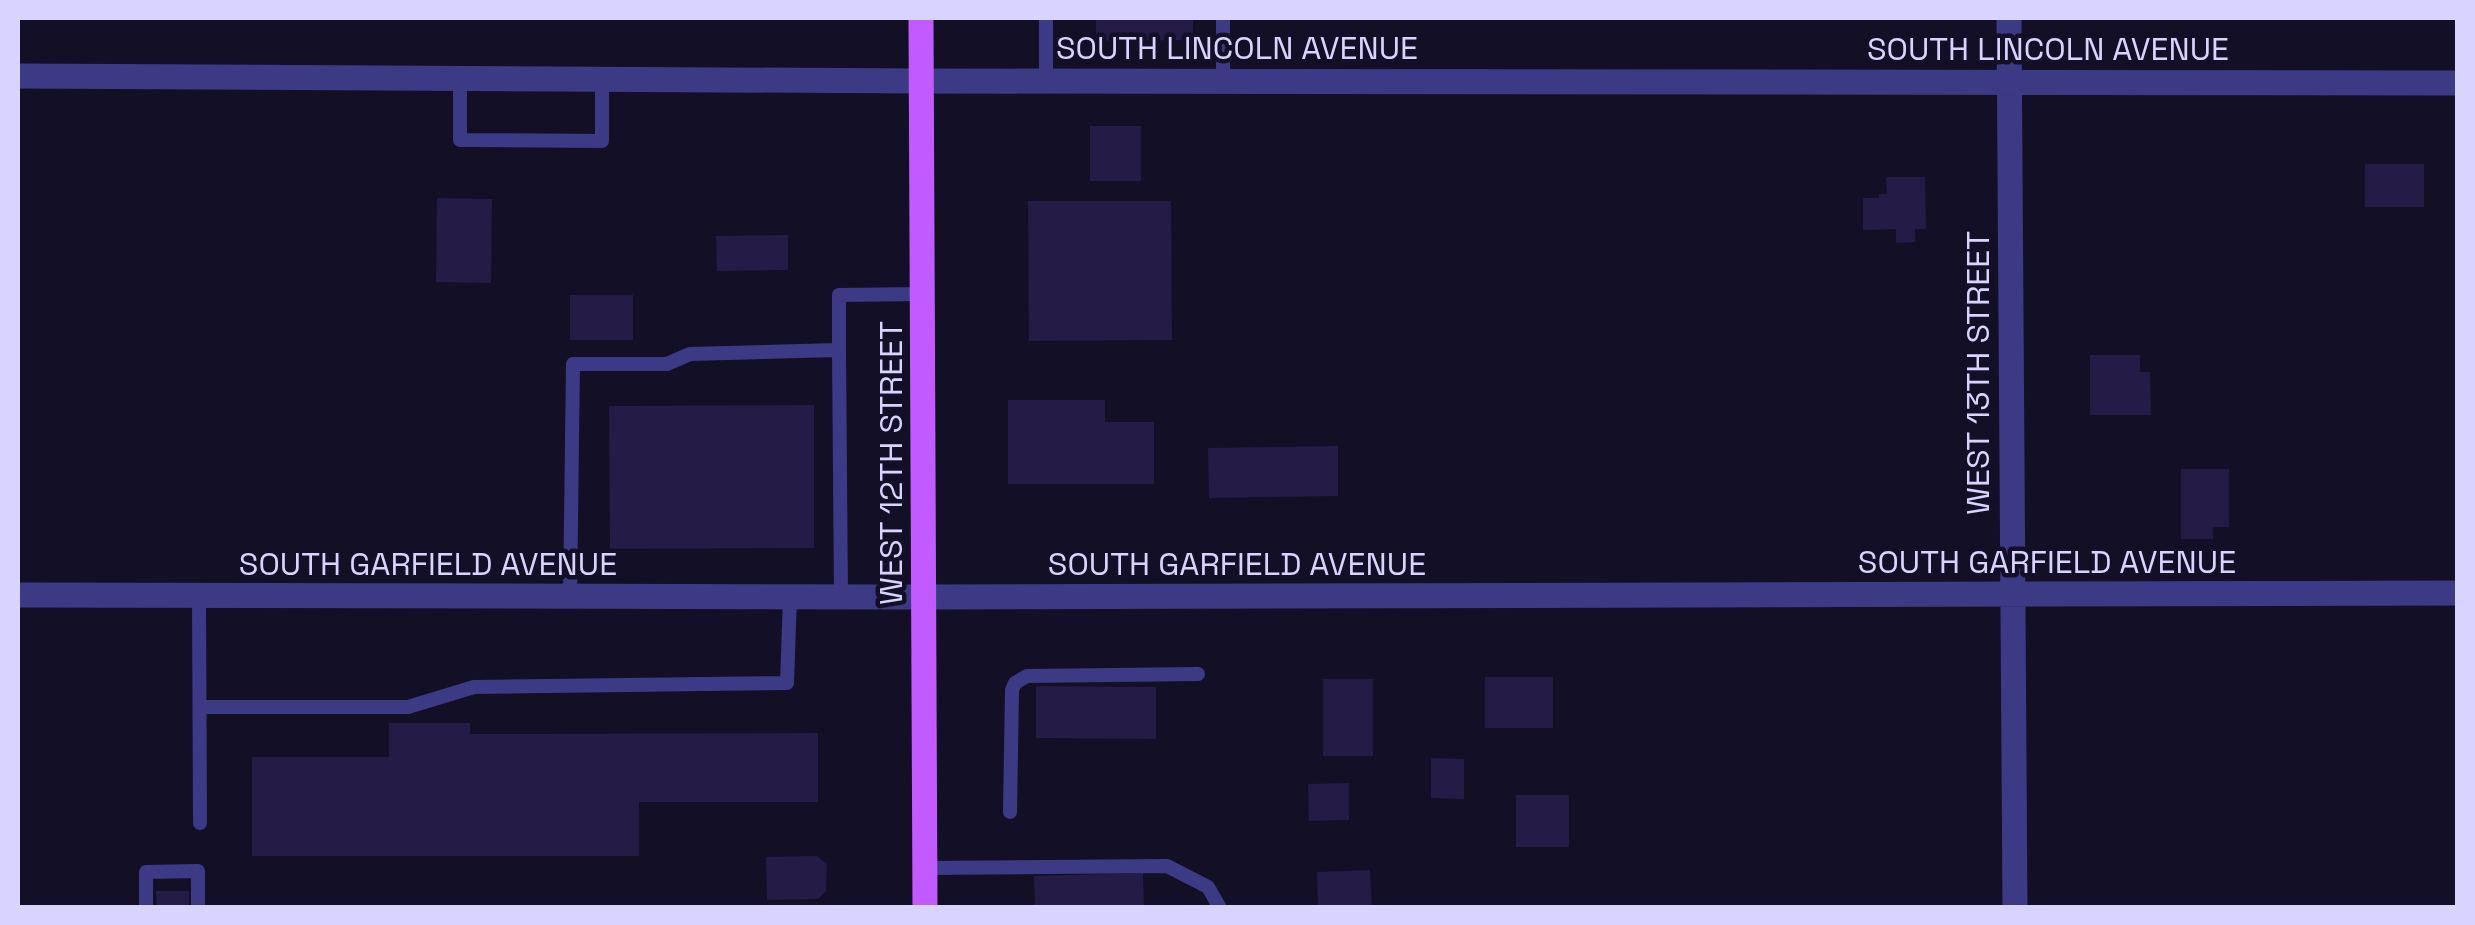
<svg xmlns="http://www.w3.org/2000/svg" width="2475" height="925" font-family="'Space Grotesk',sans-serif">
  <rect width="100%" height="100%" fill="#130f26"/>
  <path fill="#241b47" d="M1096,18H1193V40L1096,41Z
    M1090,126H1141V181H1090Z
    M2365,164H2424V207H2365Z
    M1886,177H1925L1926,229H1915V242L1896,243V229L1863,230V198H1879V194H1887Z
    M437,198L492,199L491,283L436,282Z
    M1028,201H1171L1172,340L1029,341Z
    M788,235V270L717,271L716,236Z
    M570,295H633V340H570Z
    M2090,355H2140V372H2150L2151,415H2090Z
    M1008,400H1105V422H1154V484H1008Z
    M814,405V548L610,549L609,406Z
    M1338,446V496L1209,498L1208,448Z
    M2181,469H2229V527H2213V539H2181Z
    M1485,677H1553V728H1485Z
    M1323,679H1373V756H1323Z
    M1036,686L1156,687V739L1036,738Z
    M389,723H470V734L818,733V802H639V856H252V757H389Z
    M1431,758L1464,759V799L1431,798Z
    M1349,783V820L1309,821L1308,784Z
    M1516,795H1569V847H1516Z
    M817,856L827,864L826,891L818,899L767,900L766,857Z
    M1370,870L1372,908H1318L1317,872Z
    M1143,873L1144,908H1035L1034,876Z
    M156,891H189V908H157Z"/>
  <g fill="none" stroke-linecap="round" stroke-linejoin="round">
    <path stroke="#3d3a85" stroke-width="14" d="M1046,18V81
      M1223,18V81
      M460,78V140L602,141V79
      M839,350V295L922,294
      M199,596L200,823
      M570,597L573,364H667L690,354L839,350L841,597
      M200,707H408L474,687L787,683L790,597
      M1010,812L1012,690L1015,683L1027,676L1198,674
      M925,868L1167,866L1208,887L1220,908
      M146,908V872L198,871V908"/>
    <path stroke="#3d3a85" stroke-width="25" d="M2009,18L2015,908
      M18,76L921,81L2458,83
      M18,595L924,597L2458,593"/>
    <path stroke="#c25bff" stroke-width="25" d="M921,18L925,908"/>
  </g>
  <g text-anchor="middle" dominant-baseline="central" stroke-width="9" stroke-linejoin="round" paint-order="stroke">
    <g font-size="32" fill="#d9d4ff" stroke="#130f26">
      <text x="1237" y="48">SOUTH LINCOLN AVENUE</text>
      <text x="2048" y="49">SOUTH LINCOLN AVENUE</text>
      <text transform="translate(1978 373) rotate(-90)">WEST 13TH STREET</text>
      <text transform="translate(891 463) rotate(-90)">WEST 12TH STREET</text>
      <text x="2047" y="562">SOUTH GARFIELD AVENUE</text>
      <text x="428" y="564">SOUTH GARFIELD AVENUE</text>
      <text x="1237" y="564">SOUTH GARFIELD AVENUE</text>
    </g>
  </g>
  <rect width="2475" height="925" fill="none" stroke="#d9d4ff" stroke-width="40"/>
</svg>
